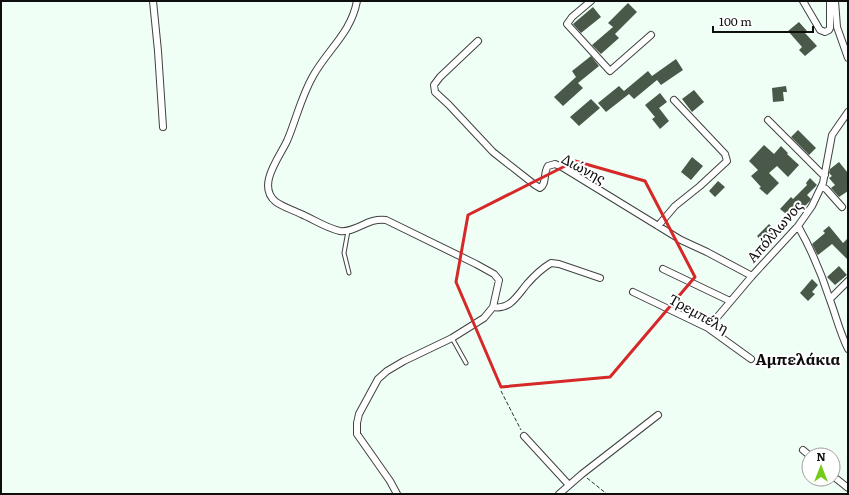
<svg xmlns="http://www.w3.org/2000/svg" width="849" height="495" font-family="Literata,serif">
  <rect width="100%" height="100%" fill="#effff5"/>
  <path fill="#4a5849" d="M628,3L637,12L615,34L619,38L601,54L592,45L613,27L608,23Z
    M593,7L601,17L581,33L573,24Z
    M799,22L807,31L805,33L817,46L805,56L799,50L802,47L788,31Z
    M591,56L599,66L578,83L583,88L563,106L554,97L576,77L572,71Z
    M676,59L683,70L661,85L657,80L634,99L629,94L606,112L598,103L619,86L624,91L648,71L652,76Z
    M786,86L787,92H783L784,101L773,102L772,88Z
    M694,90L704,102L692,112L682,99Z
    M660,93L667,102L659,108L669,121L660,129L652,119L655,117L645,105Z
    M591,99L600,108L579,126L570,117Z
    M798,130L816,148L809,155L791,137Z
    M764,145L774,154L781,146L788,153L787,154L799,165L788,177L777,166L769,173L779,183L767,195L759,188L761,187L751,176L758,170L749,161Z
    M692,157L703,166L691,180L681,172Z
    M839,162L848,173V191L839,197L831,188L835,185L829,178L832,176L829,173L830,169Z
    M810,178L817,185L807,195L811,199L809,202L803,208L800,205L790,217L780,209L791,197L793,199L807,185L806,183Z
    M718,181L725,187L715,197L709,191Z
    M769,224L777,232L764,244L757,236Z
    M829,226L843,243L848,238V260L832,244L818,255L817,254L812,244L825,233L823,231Z
    M839,266L847,275L835,285L827,277Z
    M812,279L818,285L812,292L815,294L808,301L800,293Z"/>
  <g fill="none" stroke-linecap="round" stroke-linejoin="round">
    <defs>
      <path id="service" d="M348,231L344,253L349,273
        M452,338L466,363"/>
      <path id="minor" d="M153,1L158,51L163,127
        M357,1C351,33 328,49 313,76C301,97 296,120 287,141C279,158 256,186 276,202C283,207 293,210 301,214C313,219 326,228 340,231C356,233 368,217 386,220L476,264L494,274L499,280L493,307L484,318L452,338L404,361L387,371L378,379L359,414L357,423V434L390,481L397,494
        M591,1L572,17L567,24L610,71L651,35
        M803,1L820,30L825,32L829,30L830,28V1
        M835,1L837,27L848,58
        M478,41L440,77L434,85L435,92L449,105L493,152L535,185L540,188C547,184 543,173 548,166L555,164L562,167L681,240L707,252L752,276
        M768,120L822,174L825,175
        M822,187L826,189L842,207
        M658,226L675,206L700,186L727,161L725,154L674,100
        M798,226C811,249 822,275 830,300C836,316 840,333 848,349
        M663,269L730,301
        M633,292L708,328L751,359
        M830,299L848,281
        M493,307C510,310 517,296 527,284C534,276 541,269 551,263L559,264L600,278
        M708,328L752,276L798,226L812,206L823,183L832,135L848,112
        M524,436L569,485
        M803,450L809,455
        M833,476L848,488
        M559,494L582,474L658,415"/>
    </defs>
    <use href="#service" stroke="#414141" stroke-width="5"/>
    <use href="#minor" stroke="#414141" stroke-width="8"/>
    <path stroke="#303030" stroke-width="1" stroke-dasharray="4 2" stroke-linecap="butt" d="M501,391L521,430
      M587,478L607,494"/>
    <use href="#service" stroke="#fff" stroke-width="3"/>
    <use href="#minor" stroke="#fff" stroke-width="6"/>
  </g>
  <path fill="none" stroke="#d62828" stroke-width="3" stroke-linejoin="round" d="M575,161L645,181L695,277L610,377L501,387L456,282L468,215Z"/>
  <g text-anchor="middle" dominant-baseline="central" stroke-width="4" stroke-linejoin="round" paint-order="stroke">
    <g font-size="14" fill="#0e0e0e" stroke="#fff">
      <text transform="translate(584 168) rotate(28)">Διώνης</text>
      <text transform="translate(774 231) rotate(-49)">Απόλλωνος</text>
      <text transform="translate(699 313) rotate(29)">Τρεμπέλη</text>
    </g>
    <g font-size="15" font-weight="bold" fill="#0e0e0e" stroke="#fff">
      <text x="798" y="358">Αμπελάκια</text>
    </g>
  </g>
  <rect width="849" height="495" fill="none" stroke="#0e0e0e" stroke-width="4"/>
  <g transform="translate(821 467)"><circle r="19" fill="#ffffff" stroke="#9f9f9f"/>
  <path d="M0-3L7 15L0 10L-7 15Z" fill="#74cb19"/>
  <text y="-6" font-size="11" font-weight="bold" text-anchor="middle" fill="#0e0e0e">N</text>
  </g>
  <path d="M713 26v6h100v-6" fill="none" stroke="#0e0e0e" stroke-width="2"/>
  <text x="719" y="26" font-size="12" fill="#0e0e0e" stroke="#ffffff" stroke-width="3" paint-order="stroke">100 m</text>
</svg>
